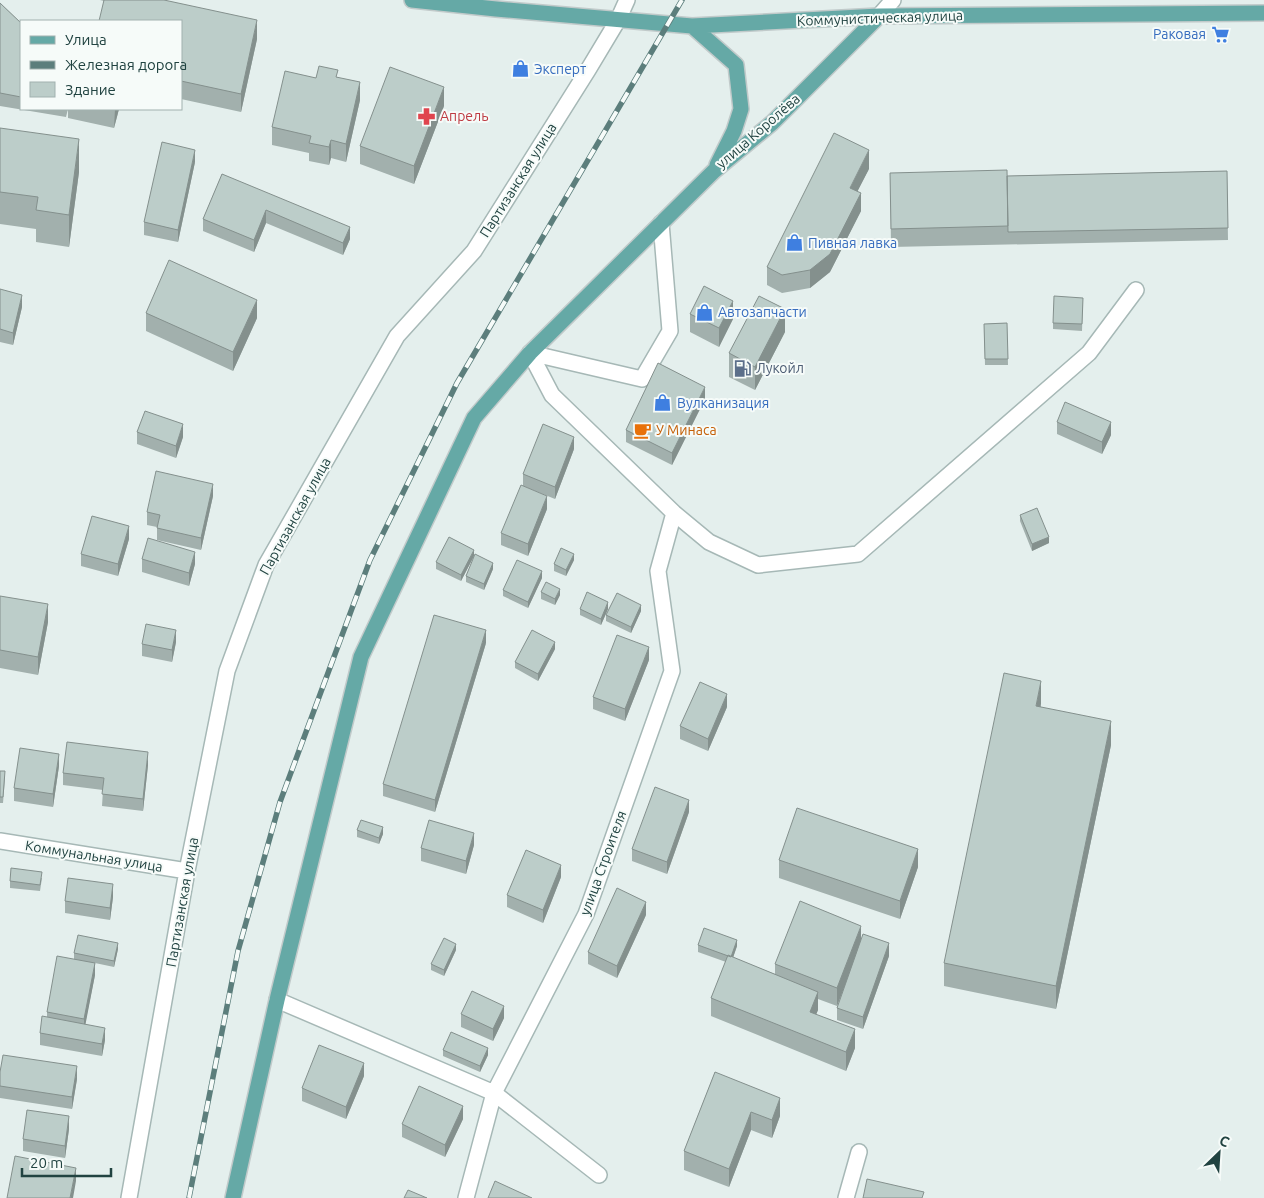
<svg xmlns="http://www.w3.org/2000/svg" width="1264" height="1198" font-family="Ubuntu,sans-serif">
  <rect width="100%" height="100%" fill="#e4efed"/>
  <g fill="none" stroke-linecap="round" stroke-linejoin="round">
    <defs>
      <path id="minor" d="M879,16L893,0
        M530,353L552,395L674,513L709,542L758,565L858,554L1089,353L1136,290
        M530,353L642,379L670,331L661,223
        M0,841L187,871
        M277,1000L494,1093L599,1175
        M129,1198L187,871L227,671L266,565L397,336L474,251L588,70L618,20L627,0
        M466,1198L494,1093L586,914L672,671L658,571L674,513
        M846,1198L859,1152"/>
      <path id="major" d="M412,0L496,9L692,26L879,16L1264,13
        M692,26L736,65L741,109L734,131L717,165
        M233,1198L277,1000L361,657L474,418L530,353L714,171L772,123L879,16"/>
    </defs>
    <use href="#minor" stroke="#a6b8b6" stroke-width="18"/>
    <use href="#major" stroke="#c1caca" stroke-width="18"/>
    <use href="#minor" stroke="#fff" stroke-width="15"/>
    <use href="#major" stroke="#65a9a6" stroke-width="15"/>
    <defs>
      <path id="rail" d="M189,1198L238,951L280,802L370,560L457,383L682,0"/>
    </defs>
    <use href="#rail" stroke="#5c7e7c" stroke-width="5.5"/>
    <use href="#rail" stroke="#f6fbf9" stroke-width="4" stroke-dasharray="11" stroke-linecap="butt"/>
  </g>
  <path fill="#a2b0ad" d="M100,0H164L257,39L241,112L181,99V21Z
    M0,3L21,23V109H68L66,117L0,106Z
    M338,77L360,100L346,162L331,158L329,165L309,161V153L272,145V127L316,78Z
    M444,106L414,184L360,164V146Z
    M68,109H119L114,128L68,118Z
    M0,128L79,172L69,247L36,242V229L0,224Z
    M195,162L178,242L144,235V222Z
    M869,169L857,191L861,211L830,272L810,288L782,293L767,285V267Z
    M1227,171L1228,240L891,247L890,173L1007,176Z
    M222,174L350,239L343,255L266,223L254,252L203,231V219Z
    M0,289L22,307L13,345L0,342Z
    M1083,298L1082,331L1053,329V323Z
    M146,313L257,318L233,371L146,331Z
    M690,314L733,319L719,347L690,332Z
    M1007,323L1008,365H985L984,324Z
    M785,332L755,390L729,377V353Z
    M705,399L672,465L626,442V430Z
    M1057,422L1111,435L1102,454L1057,434Z
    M137,432L183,437L176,458L137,444Z
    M574,449L555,499L523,486V474Z
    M213,496L201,550L157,540V527L147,525V512Z
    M547,509L528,556L501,545V533Z
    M1020,515L1049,543L1032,551L1020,521Z
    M129,539L118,576L81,566V554Z
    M474,556L461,581L436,569V562Z
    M142,559L195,564L189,586L142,572Z
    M574,560L566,576L554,571V564Z
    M493,569L484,590L466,582V576Z
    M542,578L528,608L503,596V590Z
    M541,592L560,595L555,605L541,599Z
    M0,596L48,622L38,675L0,668Z
    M580,609H608L601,625L580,615Z
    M641,611L631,633L606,621V615Z
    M176,642L172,662L142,656V644Z
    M486,643L435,812L383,796V784Z
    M555,649L538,681L515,668V662Z
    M649,660L625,721L593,709V697Z
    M1041,704V707L1111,745L1056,1009L944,986V963Z
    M727,707L708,751L680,739V726Z
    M148,765L143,811L102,806L103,790L63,785V773Z
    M59,766L53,807L14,801V788Z
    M0,771L5,778L3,803H0Z
    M689,812L667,874L632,861V849Z
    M357,830L383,834L379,844L357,837Z
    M474,845L466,874L421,861V848Z
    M779,860L918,867L900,919L779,878Z
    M561,877L543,923L507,907V895Z
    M42,878L40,891L10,888V881Z
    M113,897L110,920L65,913V901Z
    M646,915L617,978L588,964V952Z
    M861,940L889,956L863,1029L837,1020V1008L847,980L837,1006L818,999V1010L816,1014L855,1048L846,1071L711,1016V998L726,962L698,952V945L737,946L733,958L775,974V964Z
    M118,949L114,967L95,963V975L85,1024L105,1040L102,1056L40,1045V1033L47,1017V1012L74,959V953Z
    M456,950L444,976L431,970V964Z
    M461,1014L504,1018L493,1041L461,1027Z
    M443,1050L488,1055L480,1072L443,1056Z
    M0,1072L77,1079L72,1109L0,1098Z
    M715,1072L780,1116L772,1138L751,1130L729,1187L684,1170V1151Z
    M364,1076L346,1119L302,1101V1088Z
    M463,1119L445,1157L402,1137V1124Z
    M69,1129L65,1158L23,1151V1139Z"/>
  <path fill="#84908d" d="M257,20V39L241,112V94Z
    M360,82V100L346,162V144Z
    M444,87V106L414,184V166Z
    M115,109H119L114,128Z
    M79,139V172L69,247V215Z
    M331,140V158L329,165V147Z
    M195,150V162L178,242V230Z
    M869,150V169L850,206V188Z
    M861,193V211L830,272L810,288V270Z
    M266,210V223L254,252V240Z
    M350,227V239L343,255V243Z
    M22,295V307L13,345V333Z
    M257,300V318L233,371V352Z
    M733,301V319L719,347V328Z
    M785,309V332L755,390V367Z
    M705,387V399L672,465V453Z
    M1111,422V435L1102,454V442Z
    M183,424V437L176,458V446Z
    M574,437V449L555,499V487Z
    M213,484V496L201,550V538Z
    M547,496V509L528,556V544Z
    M129,526V539L118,576V564Z
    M1049,537V543L1032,551V544Z
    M474,550V556L461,581V575Z
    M195,552V564L189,586V573Z
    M574,554V560L566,576V570Z
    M493,563V569L484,590V584Z
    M542,571V578L528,608V602Z
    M560,589V595L555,605V599Z
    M608,602V609L601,625V619Z
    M48,604V622L38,675V657Z
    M641,605V611L631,633V627Z
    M176,630V642L172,662V650Z
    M486,630V643L435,812V800Z
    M555,642V649L538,681V674Z
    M649,647V660L625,721V709Z
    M1041,681V704L1036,729V706Z
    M727,694V707L708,751V739Z
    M1111,721V745L1056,1009V986Z
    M148,752V765L143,811V799Z
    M59,754V766L53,807V794Z
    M689,800V812L667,874V862Z
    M383,827V834L379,844V838Z
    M474,833V845L466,874V861Z
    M918,849V867L900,919V901Z
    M561,865V877L543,923V910Z
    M113,884V897L110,920V908Z
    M646,902V915L617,978V966Z
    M861,926V944L837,1006V988Z
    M737,940V946L731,963V957Z
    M118,943V949L114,967V961Z
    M889,943V956L863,1029V1017Z
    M456,944V950L444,976V970Z
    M95,963V975L84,1032V1019Z
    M818,992V1010L810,1030V1012Z
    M504,1006V1018L493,1041V1029Z
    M105,1028V1040L102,1056V1044Z
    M855,1029V1048L846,1071V1052Z
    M488,1048V1055L480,1072V1066Z
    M364,1063V1076L346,1119V1107Z
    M77,1066V1079L72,1109V1097Z
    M780,1098V1116L772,1138V1120Z
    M463,1106V1119L445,1157V1145Z
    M751,1112V1130L729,1187V1169Z
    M69,1116V1129L65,1158V1146Z
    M76,1168V1181L73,1198H70Z"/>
  <path fill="#bccdc9" stroke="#84908d" d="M104,0H164L257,20L241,94L181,81V21H99Z
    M0,3L21,23V97L0,93Z
    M319,66L338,70L336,77L360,82L346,144L331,140L329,147L309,143L311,136L272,127L285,71L316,78Z
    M390,67L444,87L414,166L360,146Z
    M0,128L79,139L69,215L36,210L38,197L0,192Z
    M834,133L869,150L850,188L861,193L830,254L810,270L782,275L767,267Z
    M162,142L195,150L178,230L144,222Z
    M1007,170L1008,226L891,229L890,173Z
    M1227,171L1228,228L1008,232L1007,176Z
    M222,174L350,227L343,243L266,210L254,240L203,219Z
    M169,260L257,300L233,352L146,313Z
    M704,286L733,301L719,328L690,314Z
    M0,289L22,295L13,333L0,329Z
    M759,296L785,309L755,367L729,353Z
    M1054,296L1083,298L1082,324L1053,323Z
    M1007,323L1008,359H985L984,324Z
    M658,363L705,387L672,453L626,430Z
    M1065,402L1111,422L1102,442L1057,422Z
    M145,411L183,424L176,446L137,432Z
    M543,424L574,437L555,487L523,474Z
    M156,471L213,484L201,538L157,528L160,515L147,512Z
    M521,485L547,496L528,544L501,533Z
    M1037,508L1049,537L1032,544L1020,515Z
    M92,516L129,526L118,564L81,554Z
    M449,537L474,550L461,575L436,562Z
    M148,538L195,552L189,573L142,559Z
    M561,548L574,554L566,570L554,564Z
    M475,554L493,563L484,584L466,576Z
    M517,560L542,571L528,602L503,590Z
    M546,582L560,589L555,599L541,592Z
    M587,592L608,602L601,619L580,609Z
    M617,593L641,605L631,627L606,615Z
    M0,596L48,604L38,657L0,650Z
    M434,615L486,630L435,800L383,784Z
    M146,624L176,630L172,650L142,644Z
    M532,630L555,642L538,674L515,662Z
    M617,635L649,647L625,709L593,697Z
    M1004,673L1041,681L1036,706L1111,721L1056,986L944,963Z
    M700,682L727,694L708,739L680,726Z
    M67,742L148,752L143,799L102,794L104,778L63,773Z
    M20,748L59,754L53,794L14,788Z
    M0,771H5L3,797H0Z
    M655,787L689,800L667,862L632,849Z
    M797,808L918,849L900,901L779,860Z
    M361,820L383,827L379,838L357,830Z
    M429,820L474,833L466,861L421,848Z
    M526,850L561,865L543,910L507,895Z
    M11,868L42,872L40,885L10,881Z
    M68,878L113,884L110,908L65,901Z
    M617,888L646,902L617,966L588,952Z
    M800,901L861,926L837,988L775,964Z
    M704,928L737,940L731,957L698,945Z
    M863,934L889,943L863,1017L837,1008Z
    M78,935L118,943L114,961L74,953Z
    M444,938L456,944L444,970L431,964Z
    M728,955L818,992L810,1012L855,1029L846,1052L711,998Z
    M57,956L95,963L84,1019L47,1012Z
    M472,991L504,1006L493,1029L461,1014Z
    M42,1016L105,1028L102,1044L40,1033Z
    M451,1032L488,1048L480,1066L443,1050Z
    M319,1045L364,1063L346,1107L302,1088Z
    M3,1055L77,1066L72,1097L0,1086V1072Z
    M715,1072L780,1098L772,1120L751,1112L729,1169L684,1151Z
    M419,1086L463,1106L445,1145L402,1124Z
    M27,1110L69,1116L65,1146L23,1139Z
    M15,1156L76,1168L70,1198H7Z
    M867,1179L924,1192L922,1198H863Z
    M495,1181L532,1198H488Z
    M408,1190L427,1198H404Z"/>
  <defs>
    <symbol id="supermarket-bare" viewBox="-9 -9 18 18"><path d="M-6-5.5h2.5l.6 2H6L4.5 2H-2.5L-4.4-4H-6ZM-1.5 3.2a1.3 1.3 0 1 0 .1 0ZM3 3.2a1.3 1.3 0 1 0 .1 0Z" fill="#3f7fe0" stroke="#f6fbf9" stroke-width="2.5" paint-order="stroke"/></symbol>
    <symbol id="shop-bare" viewBox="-9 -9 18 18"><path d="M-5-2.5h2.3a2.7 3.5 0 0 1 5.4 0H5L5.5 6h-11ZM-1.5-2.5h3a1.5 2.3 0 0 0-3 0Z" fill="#3f7fe0" stroke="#f6fbf9" stroke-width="2.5" paint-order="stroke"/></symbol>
    <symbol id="pharmacy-bare" viewBox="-9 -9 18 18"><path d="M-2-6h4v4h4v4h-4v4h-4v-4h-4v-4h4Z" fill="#e0444e" stroke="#f6fbf9" stroke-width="2.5" paint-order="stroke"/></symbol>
    <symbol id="fuel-bare" viewBox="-9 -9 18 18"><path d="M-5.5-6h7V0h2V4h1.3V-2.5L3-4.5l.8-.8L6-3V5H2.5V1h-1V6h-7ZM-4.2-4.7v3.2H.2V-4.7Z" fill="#5c6f8a" stroke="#f6fbf9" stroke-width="2.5" paint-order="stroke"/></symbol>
    <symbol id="cafe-bare" viewBox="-9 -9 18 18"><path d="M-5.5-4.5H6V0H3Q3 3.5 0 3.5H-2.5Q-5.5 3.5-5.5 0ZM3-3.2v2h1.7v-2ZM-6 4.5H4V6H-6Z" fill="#e8710a" stroke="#f6fbf9" stroke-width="2.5" paint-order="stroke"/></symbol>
  </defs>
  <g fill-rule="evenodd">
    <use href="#supermarket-bare" x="1208" y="22" width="25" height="25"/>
    <use href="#shop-bare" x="508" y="56" width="25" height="25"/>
    <use href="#pharmacy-bare" x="414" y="104" width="25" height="25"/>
    <use href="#shop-bare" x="782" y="230" width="25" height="25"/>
    <use href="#shop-bare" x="692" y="300" width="25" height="25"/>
    <use href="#fuel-bare" x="730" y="356" width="25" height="25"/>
    <use href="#shop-bare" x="650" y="390" width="25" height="25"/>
    <use href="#cafe-bare" x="630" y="418" width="25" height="25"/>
  </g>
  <g text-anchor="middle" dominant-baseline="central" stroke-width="4" stroke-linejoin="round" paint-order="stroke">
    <g font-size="14" fill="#214341" stroke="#f6fbf9">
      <text transform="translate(880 18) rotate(-2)">Коммунистическая улица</text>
      <text transform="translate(758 131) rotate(-41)">улица Королёва</text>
      <text transform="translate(518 180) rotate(-58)">Партизанская улица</text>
      <text transform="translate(295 516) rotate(-61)">Партизанская улица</text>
      <text transform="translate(94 856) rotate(9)">Коммунальная улица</text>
      <text transform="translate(603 863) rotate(-70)">улица Строителя</text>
      <text transform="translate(182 902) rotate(-80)">Партизанская улица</text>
    </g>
    <g font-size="14" fill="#366cbe" stroke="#f6fbf9" text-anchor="start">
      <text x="1206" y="34" text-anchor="end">Раковая</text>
      <text x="534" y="69">Эксперт</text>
      <text x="808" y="243">Пивная лавка</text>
      <text x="718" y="312">Автозапчасти</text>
      <text x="677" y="403">Вулканизация</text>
    </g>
    <g font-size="14" fill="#be3a42" stroke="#f6fbf9" text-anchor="start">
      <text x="440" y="116">Апрель</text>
    </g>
    <g font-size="14" fill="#4e5e75" stroke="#f6fbf9" text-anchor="start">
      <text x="756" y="368">Лукойл</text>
    </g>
    <g font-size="14" fill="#c56008" stroke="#f6fbf9" text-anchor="start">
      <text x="656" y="430">У Минаса</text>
    </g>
  </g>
  <rect x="20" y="20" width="162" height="90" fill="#f6fbf9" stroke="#a1b1af"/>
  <rect x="30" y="36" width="25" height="8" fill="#65a9a6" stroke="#a1b1af"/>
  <text x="65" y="45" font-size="15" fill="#214341">Улица</text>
  <rect x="30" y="61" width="25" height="8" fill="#5c7e7c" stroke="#a1b1af"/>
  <text x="65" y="70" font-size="15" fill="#214341">Железная дорога</text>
  <rect x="30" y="82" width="25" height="15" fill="#bccdc9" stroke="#a1b1af"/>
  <text x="65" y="95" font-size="15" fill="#214341">Здание</text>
  <g transform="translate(1219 1153) rotate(25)" stroke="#f6fbf9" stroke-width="4" paint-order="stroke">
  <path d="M0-4L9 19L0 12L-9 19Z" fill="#214341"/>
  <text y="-8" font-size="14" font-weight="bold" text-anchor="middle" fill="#214341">С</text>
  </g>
  <path d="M22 1168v8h89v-8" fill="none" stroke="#214341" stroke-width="2.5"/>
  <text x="30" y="1168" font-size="15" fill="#214341" stroke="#f6fbf9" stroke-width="4" paint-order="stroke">20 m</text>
</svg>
